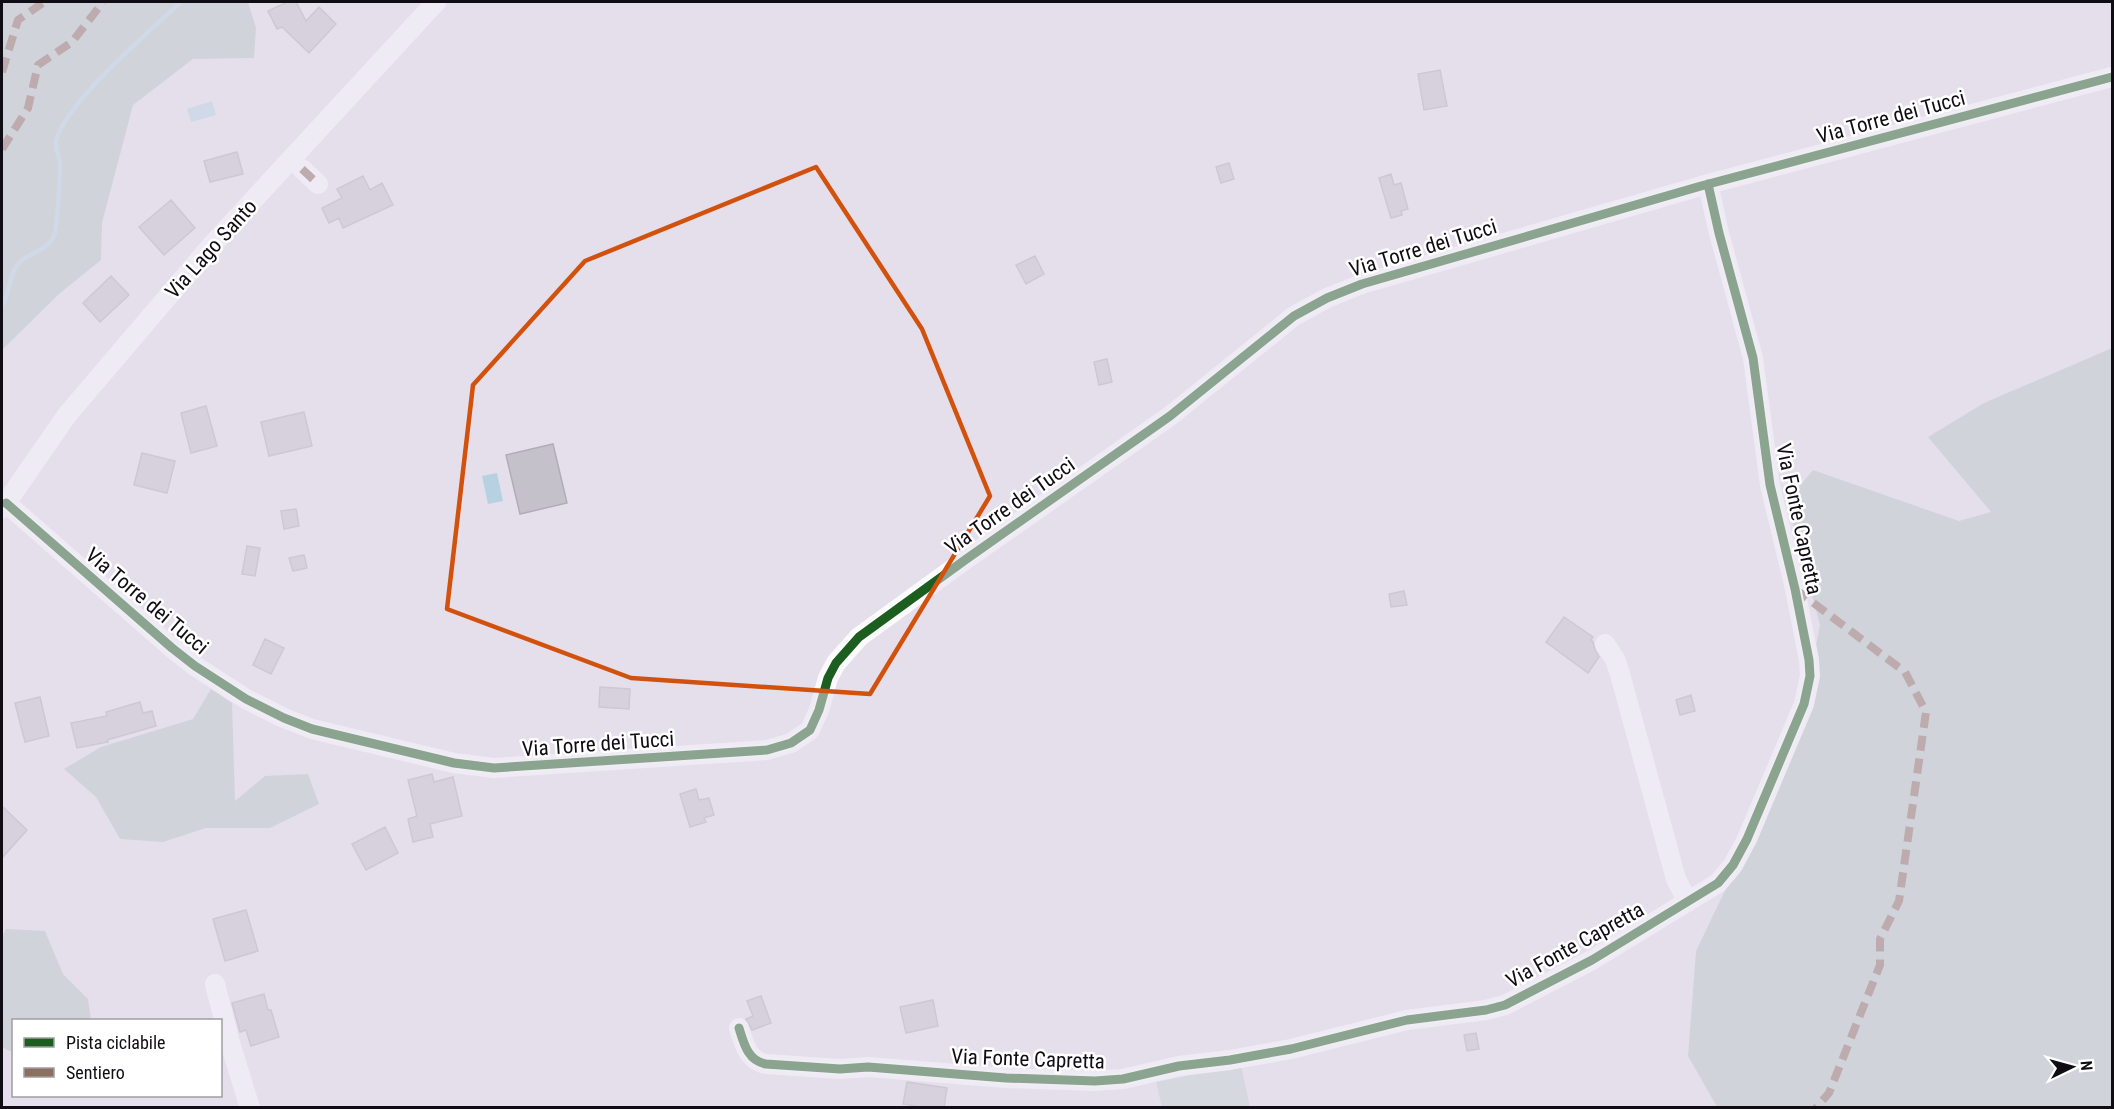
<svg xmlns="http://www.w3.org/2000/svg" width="2114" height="1109" font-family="'Roboto Condensed',sans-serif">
  <rect width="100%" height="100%" fill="#e5dfec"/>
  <path fill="#c1d2ce" d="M1241,1065L1250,1107H1162L1156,1082Z"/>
  <path fill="#b6c8c3" d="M2,2H248L256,28L254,58L193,59L133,105L102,223L101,260L59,294L2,350Z
    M2112,348V1107H1717L1688,1056L1696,951L1797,740L1820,625L1787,501L1813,470L1959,521L1991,512L1928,437L1984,403Z
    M211,689L232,703L235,801L265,776L308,774L319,804L270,828H206L163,842L120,839L96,797L64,769L101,747L193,719Z
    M6,929L45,931L63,974L88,999L91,1020H14L13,1052L5,1049L2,1046V937Z"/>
  <path fill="#b6d2e0" d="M212,101L216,115L191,122L187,109Z
    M497,473L503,501L488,504L482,476Z"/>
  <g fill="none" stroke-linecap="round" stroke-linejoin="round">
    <path stroke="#b6d2e0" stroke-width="4.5" d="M2,306C11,292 7,278 18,264C28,252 52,250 55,232C58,216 60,179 60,163C59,156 55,148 56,141C65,103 151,30 181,2"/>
  </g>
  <path fill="#c5c1cb" stroke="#b1adb7" stroke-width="1.5" d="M287,2H296L306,21L319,7L336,24L309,53L282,27L277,29L268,11Z
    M1440,70L1447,106L1424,110L1418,74Z
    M237,152L243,174L210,182L204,161Z
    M1229,163L1234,179L1221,183L1216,167Z
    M1391,174L1394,185L1401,183L1408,209L1401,211L1402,215L1391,218L1379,178Z
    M363,176L370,190L382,183L393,205L343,228L339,218L329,223L322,208L342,198L337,189Z
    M171,200L195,228L164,255L139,227Z
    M1035,256L1044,274L1026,284L1016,265Z
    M111,276L129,295L100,322L83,303Z
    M1107,359L1112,382L1099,385L1094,362Z
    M206,406L217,446L191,453L181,413Z
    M304,412L312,446L269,456L261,422Z
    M553,444L567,503L520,514L506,455Z
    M142,453L175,461L167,493L134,485Z
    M296,509L299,526L284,529L281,511Z
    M247,546L260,548L255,576L242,574Z
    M304,555L307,568L293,571L289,558Z
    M1404,591L1407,605L1391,607L1389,594Z
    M1564,617L1593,637L1591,640L1593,642L1595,650L1599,657L1588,673L1546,642Z
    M265,639L284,648L271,674L253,665Z
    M600,687L630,689L629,709L599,707Z
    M1691,695L1695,711L1680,715L1676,700Z
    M40,697L49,736L25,742L15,703Z
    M140,702L143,713L152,711L156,726L107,740L108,742L77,748L71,723L107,716L106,712Z
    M432,774L434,782L453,777L462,816L430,824L433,837L413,842L408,819L417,816L408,780Z
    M696,789L699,800L709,798L714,815L704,818L706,822L690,827L680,794Z
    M2,806L27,830L2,858Z
    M385,827L398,853L366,870L352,844Z
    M246,910L258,951L225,961L213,919Z
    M264,994L268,1010H271L279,1037L251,1046L246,1030L240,1032L232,1003Z
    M761,996L771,1023L752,1030L746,1019L753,1016L747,1001Z
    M933,1000L938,1026L906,1033L900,1007Z
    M1476,1033L1479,1049L1467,1051L1464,1035Z
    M907,1082L947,1088L944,1107H921L903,1104Z"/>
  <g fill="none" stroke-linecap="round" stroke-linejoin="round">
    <path stroke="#fbfafc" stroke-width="20" d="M302,169L318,184
      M6,503L172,648L195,666L246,699L284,718L312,729L454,763L494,768L767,750L791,743L810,730L819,710L828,678L836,663L859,637L965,560L1170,416L1294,316L1327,298L1362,284L1701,186L2112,77
      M2,509L67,415L211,246L436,2
      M1605,644L1615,659L1620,674L1676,879L1688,902
      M215,984L230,1043L250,1108
      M739,1028C744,1044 748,1061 766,1064L840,1069L868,1067L1006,1078L1095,1081L1123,1079L1179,1066L1230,1060L1291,1049L1407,1020L1486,1010L1505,1005L1592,960L1718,883L1733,865L1747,839L1804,704L1810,676L1809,660L1795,589L1770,485L1753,358L1719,233L1708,184"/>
    <path stroke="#8d6e63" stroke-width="8" stroke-dasharray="15 8" stroke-linecap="butt" d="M2,72L18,20L44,2
      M2,149L28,108L38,65L72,42L103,2
      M302,169L318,184
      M1795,589L1905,672L1926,712L1899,901L1880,939V965L1829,1093L1816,1108"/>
    <defs>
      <path id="cycleway" d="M6,503L172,648L195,666L246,699L284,718L312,729L454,763L494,768L767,750L791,743L810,730L819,710L828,678L836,663L859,637L965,560L1170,416L1294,316L1327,298L1362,284L1701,186L2112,77
        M739,1028C744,1044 748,1061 766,1064L840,1069L868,1067L1006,1078L1095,1081L1123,1079L1179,1066L1230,1060L1291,1049L1407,1020L1486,1010L1505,1005L1592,960L1718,883L1733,865L1747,839L1804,704L1810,676L1809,660L1795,589L1770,485L1753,358L1719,233L1708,184"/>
    </defs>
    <use href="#cycleway" stroke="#fff" stroke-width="13"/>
    <use href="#cycleway" stroke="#1b5e20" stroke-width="9"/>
  </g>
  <path d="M0 0H2114V1109H0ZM816,167L922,329L990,496L870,694L631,678L447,609L473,385L585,261Z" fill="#e5dfec" fill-opacity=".55" fill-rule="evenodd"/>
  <path fill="none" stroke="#d2510d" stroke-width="4.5" stroke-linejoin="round" d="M816,167L922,329L990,496L870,694L631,678L447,609L473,385L585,261Z"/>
  <g text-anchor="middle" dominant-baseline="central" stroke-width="5" stroke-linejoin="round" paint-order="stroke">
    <g font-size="21" fill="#0f0c13" stroke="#fff">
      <text transform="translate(1891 117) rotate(-15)">Via Torre dei Tucci</text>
      <text transform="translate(1423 248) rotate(-17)">Via Torre dei Tucci</text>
      <text transform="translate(211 249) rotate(-48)">Via Lago Santo</text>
      <text transform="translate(1010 506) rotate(-35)">Via Torre dei Tucci</text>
      <text transform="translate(1799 519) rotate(78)">Via Fonte Capretta</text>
      <text transform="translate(147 601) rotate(40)">Via Torre dei Tucci</text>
      <text transform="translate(598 744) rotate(-4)">Via Torre dei Tucci</text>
      <text transform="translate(1575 945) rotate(-29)">Via Fonte Capretta</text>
      <text transform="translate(1028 1059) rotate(2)">Via Fonte Capretta</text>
    </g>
  </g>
  <rect width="2114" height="1109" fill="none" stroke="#0f0c13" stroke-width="6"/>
  <rect x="12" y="1019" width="210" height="78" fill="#ffffff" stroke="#9f9ea1" stroke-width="1.5"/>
  <rect x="24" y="1038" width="30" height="9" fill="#1b5e20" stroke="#9f9ea1" stroke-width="1.5"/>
  <text x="66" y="1049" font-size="18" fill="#0f0c13">Pista ciclabile</text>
  <rect x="24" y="1068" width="30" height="9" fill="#8d6e63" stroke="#9f9ea1" stroke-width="1.5"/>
  <text x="66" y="1079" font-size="18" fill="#0f0c13">Sentiero</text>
  <g transform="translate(2072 1067) rotate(85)" stroke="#ffffff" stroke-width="4.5" paint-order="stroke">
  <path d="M0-4.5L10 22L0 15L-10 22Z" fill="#0f0c13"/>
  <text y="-9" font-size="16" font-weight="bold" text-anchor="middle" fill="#0f0c13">N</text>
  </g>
</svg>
